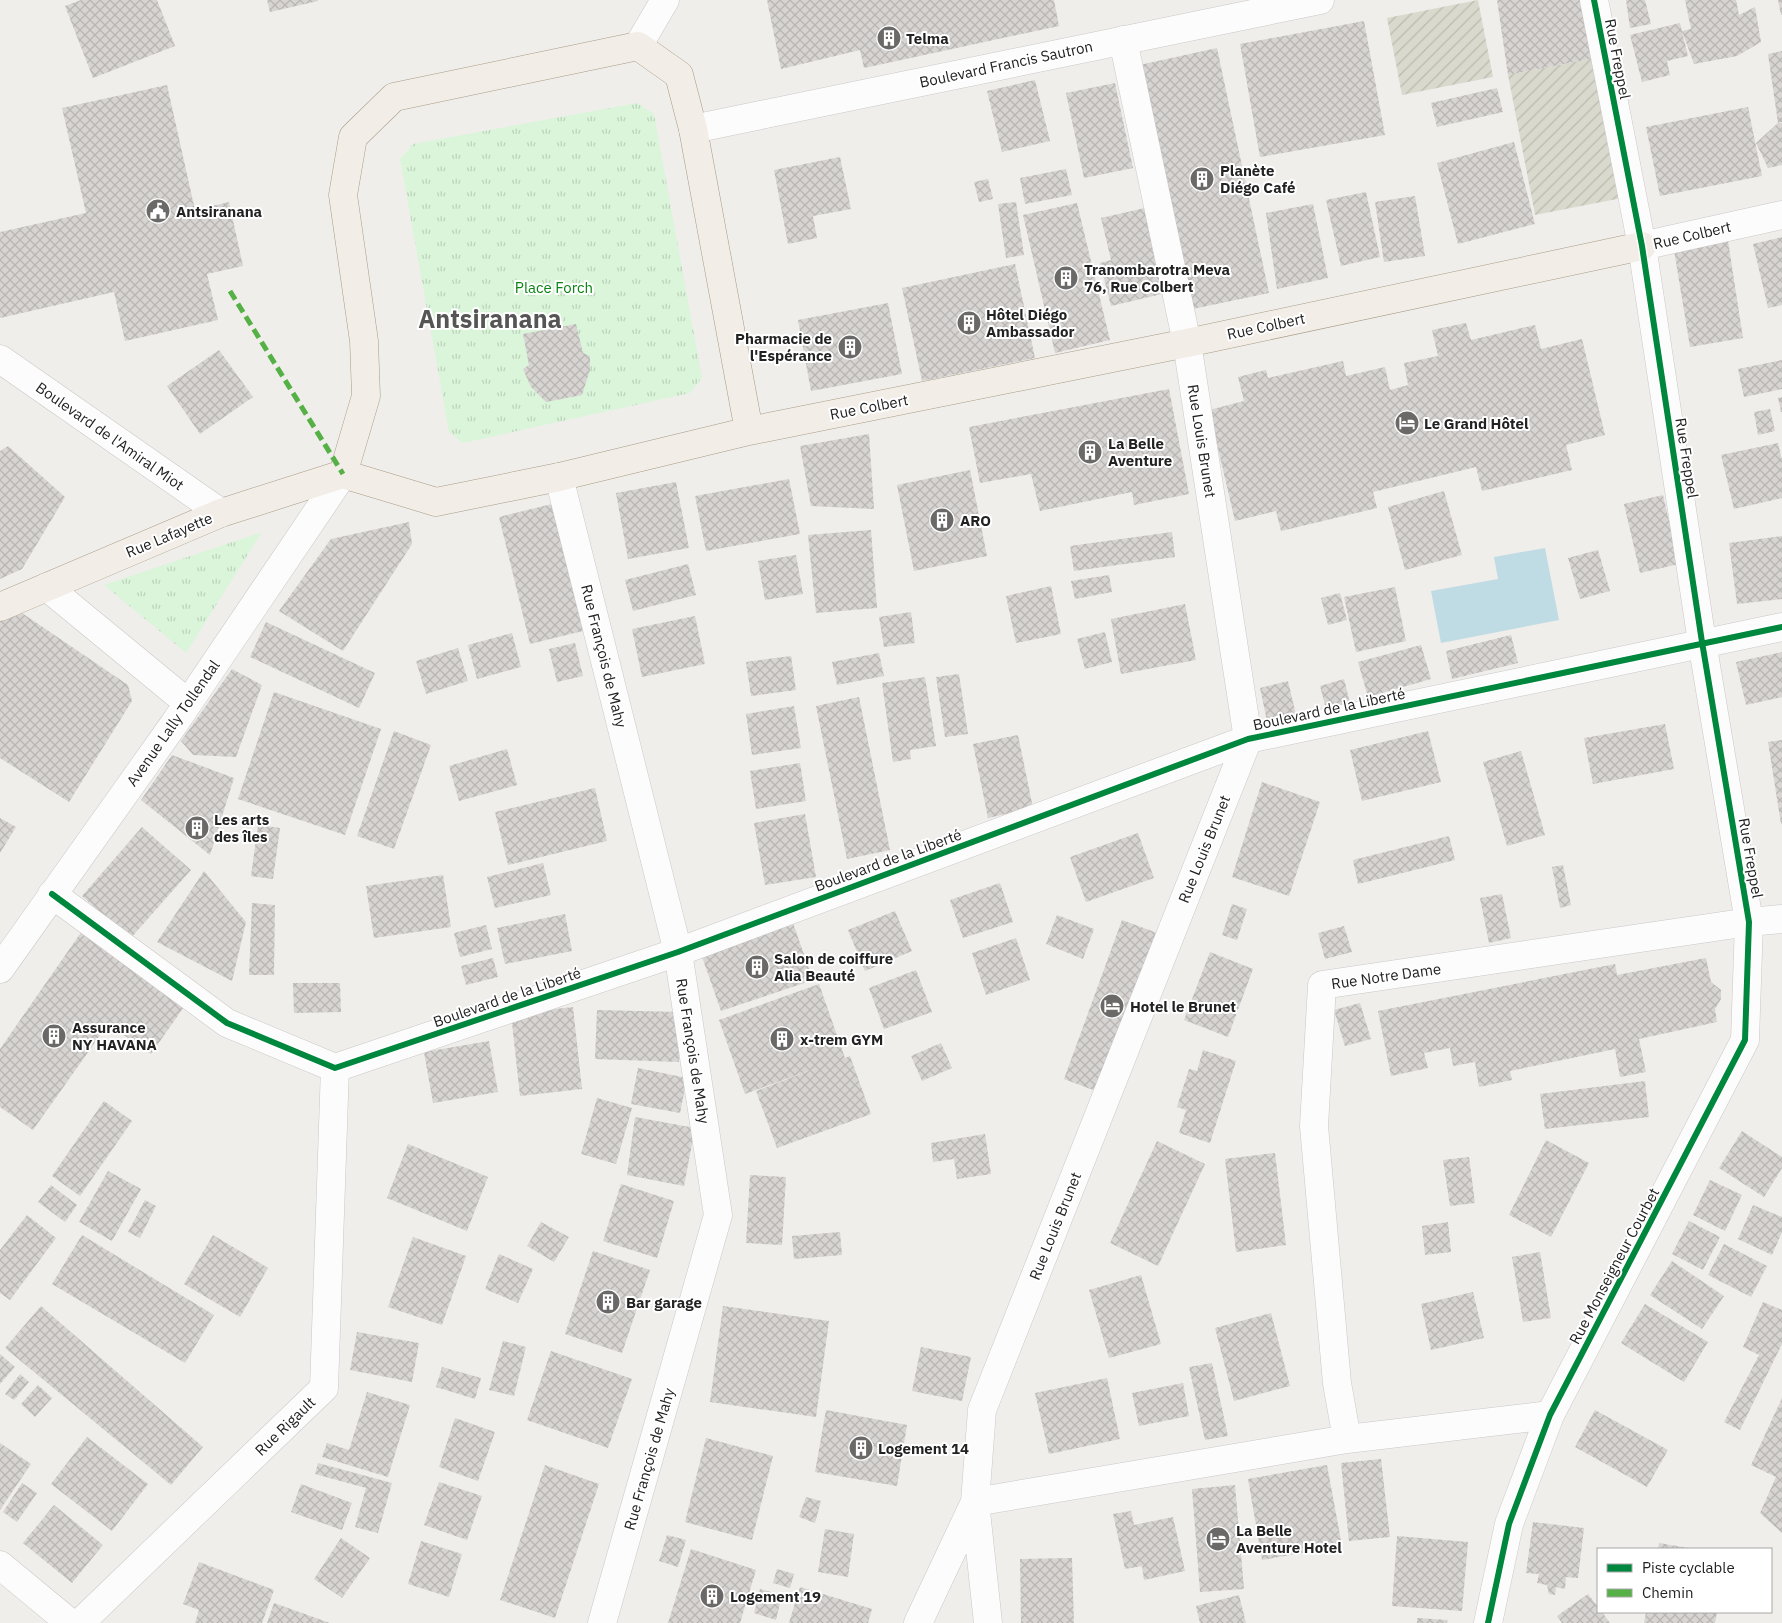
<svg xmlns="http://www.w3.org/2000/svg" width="1782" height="1623" font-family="'IBM Plex Sans',sans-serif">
  <defs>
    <pattern id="construction-furrows" width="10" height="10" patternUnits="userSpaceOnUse" patternTransform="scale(1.25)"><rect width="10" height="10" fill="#d9d9cd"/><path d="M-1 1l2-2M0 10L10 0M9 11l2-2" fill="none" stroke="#babab0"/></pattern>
    <pattern id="park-tufts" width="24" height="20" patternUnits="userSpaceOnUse" patternTransform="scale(1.25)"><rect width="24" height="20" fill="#daf5da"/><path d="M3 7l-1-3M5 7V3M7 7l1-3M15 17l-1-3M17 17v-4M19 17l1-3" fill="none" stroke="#bbd2bb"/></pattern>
    <pattern id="building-cross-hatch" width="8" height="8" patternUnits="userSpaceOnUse" patternTransform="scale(1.25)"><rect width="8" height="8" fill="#d7d4d2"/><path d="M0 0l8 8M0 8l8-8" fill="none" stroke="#b8b6b4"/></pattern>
  </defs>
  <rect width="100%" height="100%" fill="#f0eeeb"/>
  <path fill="url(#construction-furrows)" d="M1478,0L1493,77L1402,95L1387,18Z
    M1595,58L1622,198L1535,215L1508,75Z"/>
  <path fill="url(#park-tufts)" d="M637,103L654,114L702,378L690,393L463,443L449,432L400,159L413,144Z
    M262,532L186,653L104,585Z"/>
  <path fill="#bfdbe3" d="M1545,548L1559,620L1441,643L1431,591L1498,579L1494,557Z"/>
  <path fill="url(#building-cross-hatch)" d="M81,0H157L175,46L93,78L65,6Z
    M267,0H318V1L270,12Z
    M767,0H1054L1059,26L864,68L860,50L781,69Z
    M1497,0H1581L1595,58L1508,75Z
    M1626,0H1645L1651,24L1630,28Z
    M1685,0H1736L1739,15L1755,7L1761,42L1737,56L1694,64L1682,31L1691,29Z
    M1778,0H1782V15H1781Z
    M1364,21L1385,135L1260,157L1240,44Z
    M1680,23L1688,56L1667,61L1670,75L1642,82L1630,35Z
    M1217,48L1269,293L1188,310L1135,66Z
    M1782,51V122L1778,123L1768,54Z
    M1035,80L1050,141L1002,152L987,91Z
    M1115,83L1133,168L1084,178L1066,93Z
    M167,85L195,210L229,202L243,266L207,274L218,320L125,341L114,292L0,318V232L86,213L62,108Z
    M1497,88L1503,112L1437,127L1431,103Z
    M1748,107L1762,176L1660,196L1646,127Z
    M1778,123H1782V165L1768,168L1756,143Z
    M1514,142L1535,224L1458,244L1437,163Z
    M840,157L851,209L813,216L817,238L788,244L774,170Z
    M1066,169L1072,195L1025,204L1020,178Z
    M988,179L993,199L979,202L974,182Z
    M1366,192L1380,257L1341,266L1326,200Z
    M1415,196L1425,256L1384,262L1375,202Z
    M1016,202L1024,255L1006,258L998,204Z
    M1077,203L1110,340L1055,353L1023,215Z
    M1313,204L1328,278L1277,289L1266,213Z
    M1145,208L1166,293L1111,306L1100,263L1111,260L1101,218Z
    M1782,237V305L1768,308L1753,244Z
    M1728,241L1743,338L1690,347L1674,250Z
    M1015,264L1035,358L922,381L902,288Z
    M888,303L902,374L811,391L798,320Z
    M1466,323L1471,340L1535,325L1541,349L1582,339L1605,435L1566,445L1572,470L1482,491L1476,467L1373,492L1377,508L1281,531L1276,511L1235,521L1209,410L1244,401L1238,377L1266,370L1268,378L1343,361L1346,376L1385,367L1390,390L1408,385L1404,363L1438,356L1432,330Z
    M576,324L583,353L590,356V370L582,395L546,402L531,387L523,369L529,365L523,334Z
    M219,350L253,397L200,434L167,386Z
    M1782,360V389L1744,397L1738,369Z
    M1169,389L1189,494L1134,505L1132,492L1040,511L1031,474L980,483L969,427Z
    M1782,397V412H1781L1778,398Z
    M1770,409L1775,431L1758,435L1754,412Z
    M869,434L874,509L811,506L800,446Z
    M1778,443L1782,460V498L1734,509L1721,455Z
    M8,446L65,497L22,569L0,579V451Z
    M970,470L987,556L914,571L897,485Z
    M789,479L800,534L706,551L695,496Z
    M676,482L689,548L628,559L616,493Z
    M1444,491L1462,555L1405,570L1388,507Z
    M1663,495L1679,564L1640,573L1624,504Z
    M560,502L591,629L530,644L499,517Z
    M409,522L412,544L343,651L279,611L331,539Z
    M871,530L877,608L816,613L808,535Z
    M1172,532L1175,557L1074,571L1070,546Z
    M1782,536V599L1737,604L1729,543Z
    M1598,550L1610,591L1580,599L1568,558Z
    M796,555L803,594L765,600L758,561Z
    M688,564L696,595L633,611L625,580Z
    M1109,575L1112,592L1075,599L1071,581Z
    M1051,586L1061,634L1016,643L1006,596Z
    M1395,587L1406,641L1356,652L1344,597Z
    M1340,593L1347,620L1328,625L1321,598Z
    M1185,604L1196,660L1121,674L1111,619Z
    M19,611L128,685L132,701L69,802L0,758V620Z
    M911,612L915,643L884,647L879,617Z
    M695,616L705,664L642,677L632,629Z
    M266,622L375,673L359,708L250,657Z
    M1105,632L1112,662L1085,669L1077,639Z
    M512,633L521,667L477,679L468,645Z
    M1511,635L1518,663L1452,679L1446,651Z
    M575,643L583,676L557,682L549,649Z
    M1421,645L1431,679L1368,697L1358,662Z
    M458,648L468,681L426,694L416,661Z
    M1782,652V697L1746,705L1736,662Z
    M879,653L884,676L837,685L832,662Z
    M791,656L796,690L751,696L746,662Z
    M232,669L262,685L236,757L193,755L181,741Z
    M959,674L968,734L945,737L936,677Z
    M925,677L936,746L910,750L911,759L893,762L882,683Z
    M1344,679L1350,703L1326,709L1320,686Z
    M1288,681L1296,715L1267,721L1260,688Z
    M274,692L381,729L345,835L238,799Z
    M859,697L890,850L847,859L816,706Z
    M794,706L801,748L752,755L746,714Z
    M1665,724L1674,769L1593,784L1584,738Z
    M394,731L431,745L394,849L357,836Z
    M1428,731L1441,782L1362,801L1350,750Z
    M1018,735L1033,808L988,818L973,744Z
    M1782,740V824H1781L1768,742Z
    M507,749L517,785L459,801L449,766Z
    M1521,751L1545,835L1507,846L1483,762Z
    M172,755L234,778L210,855L141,800Z
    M800,763L806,801L756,809L750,771Z
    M1262,782L1320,802L1289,896L1232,877Z
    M595,788L607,841L508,865L495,812Z
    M805,814L816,877L765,885L754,823Z
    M0,818L16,827L0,853Z
    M258,825L280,828L273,879L251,876Z
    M142,827L191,870L130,939L82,896Z
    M1138,833L1154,878L1086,902L1070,857Z
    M1449,836L1455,860L1358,884L1353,860Z
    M543,863L551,895L495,908L487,877Z
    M1563,865L1571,905L1560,908L1552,867Z
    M204,871L246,922L232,981L157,942Z
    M443,875L451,927L374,938L366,886Z
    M1000,883L1013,922L963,938L950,900Z
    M1502,894L1511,938L1489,943L1480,898Z
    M252,903L275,905L274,975H249Z
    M1232,904L1247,909L1237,940L1222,935Z
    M895,911L912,951L865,971L848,930Z
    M565,914L572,951L505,964L497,928Z
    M1057,915L1094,929L1083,959L1046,944Z
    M1122,920L1160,934L1101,1093L1064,1079Z
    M793,923L813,980L721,1011L701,954Z
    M486,925L492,949L460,957L454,933Z
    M1344,926L1352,952L1325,959L1318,933Z
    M82,931L186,1004L151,1054L108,1024L33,1130L0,1107V1049Z
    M1016,938L1030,980L986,995L972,953Z
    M1210,952L1253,969L1228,1037L1184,1020Z
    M493,958L498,977L466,985L461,966Z
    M1706,958L1711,982L1721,990V999L1715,1009L1717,1022L1639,1039L1646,1072L1620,1077L1615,1049L1510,1071L1512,1080L1479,1087L1475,1062L1453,1066L1450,1048L1424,1053L1428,1068L1391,1076L1378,1011L1615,964L1617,975Z
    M916,970L932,1012L884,1029L869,988Z
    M293,983H340L341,1012L294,1013Z
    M819,984L845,1058L850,1056L871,1114L777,1148L756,1091L819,1067L745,1094L719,1020Z
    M1360,1003L1371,1039L1345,1046L1334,1010Z
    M573,1007L582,1089L520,1096L511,1014Z
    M597,1010L680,1012L679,1062L595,1059Z
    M489,1041L498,1092L433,1103L424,1052Z
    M941,1043L952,1068L922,1081L911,1056Z
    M1203,1050L1236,1061L1210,1143L1179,1133L1186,1110L1177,1107L1189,1069L1197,1071Z
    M638,1068L687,1078L680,1113L631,1104Z
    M1645,1081L1649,1117L1545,1129L1540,1094Z
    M597,1098L632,1108L616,1164L581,1154Z
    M104,1101L132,1121L80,1196L52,1176Z
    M635,1117L695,1128L684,1186L627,1175Z
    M1742,1131L1782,1157V1168L1764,1197L1719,1168Z
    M985,1134L991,1174L957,1179L954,1159L933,1162L931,1143Z
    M1546,1140L1589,1163L1551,1237L1509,1215Z
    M1157,1141L1205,1164L1158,1266L1110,1243Z
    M408,1144L488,1177L467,1231L387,1198Z
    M1275,1153L1286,1245L1236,1252L1225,1159Z
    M1469,1157L1475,1203L1450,1206L1443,1160Z
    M108,1171L141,1189L112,1241L79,1222Z
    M750,1175L786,1177L782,1245L746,1243Z
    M1710,1180L1742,1195L1725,1231L1693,1215Z
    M621,1184L674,1201L657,1258L603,1241Z
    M51,1185L77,1205L65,1222L38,1202Z
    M145,1200L156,1206L140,1238L128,1232Z
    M1753,1205L1782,1217V1232L1772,1255L1738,1239Z
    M27,1215L56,1238L10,1300L0,1293V1250Z
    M1689,1221L1720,1237L1703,1270L1672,1254Z
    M541,1222L569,1237L554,1262L527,1246Z
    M1448,1222L1451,1252L1425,1255L1422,1226Z
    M840,1232L842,1255L794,1259L792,1236Z
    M82,1235L214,1315L185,1363L52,1284Z
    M213,1235L268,1268L240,1317L184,1284Z
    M413,1237L466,1256L442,1325L388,1307Z
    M1724,1244L1767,1266L1751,1297L1708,1275Z
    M593,1251L650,1270L622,1353L565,1334Z
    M1540,1252L1551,1318L1523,1322L1512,1257Z
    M499,1254L533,1269L518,1303L485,1289Z
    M1672,1261L1724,1296L1702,1329L1650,1295Z
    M1141,1275L1161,1344L1109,1358L1089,1290Z
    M1473,1292L1484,1338L1431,1350L1421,1304Z
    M1763,1302L1782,1310V1344L1740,1430L1724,1422L1759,1355L1743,1347Z
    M1645,1304L1708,1342L1684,1382L1621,1343Z
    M41,1306L203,1447L171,1485L5,1348Z
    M723,1306L829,1321L816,1417L710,1402Z
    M1271,1313L1290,1386L1234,1401L1215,1328Z
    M357,1332L419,1343L412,1382L350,1370Z
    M503,1341L526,1347L514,1396L489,1390Z
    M921,1347L971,1357L962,1401L912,1391Z
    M551,1351L632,1379L608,1448L527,1420Z
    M0,1354L15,1367L0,1384Z
    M1212,1363L1228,1436L1205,1440L1189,1367Z
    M442,1367L481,1378L475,1399L436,1387Z
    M20,1374L29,1382L14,1400L5,1394Z
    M1107,1378L1120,1439L1049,1454L1035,1393Z
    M1183,1383L1189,1416L1139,1426L1132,1393Z
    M38,1385L52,1398L35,1417L21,1404Z
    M367,1392L410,1405L388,1477L322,1457L327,1443L349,1450Z
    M1782,1398V1533L1760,1513L1776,1477L1751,1465Z
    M826,1410L907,1425L897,1486L815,1472Z
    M1595,1410L1668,1450L1647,1487L1575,1447Z
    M455,1418L495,1432L478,1481L439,1467Z
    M87,1437L148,1484L112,1531L51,1484Z
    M706,1438L773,1456L752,1540L685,1522Z
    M0,1443L31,1464L0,1510Z
    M1381,1459L1390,1537L1349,1541L1341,1463Z
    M318,1463L392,1483L378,1533L355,1527L366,1488L315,1474Z
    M545,1465L599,1484L555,1618L500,1600Z
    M1327,1465L1342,1546L1262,1560L1248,1479Z
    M439,1482L482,1496L467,1540L424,1525Z
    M22,1483L37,1493L17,1522L3,1512Z
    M301,1484L352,1503L342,1530L291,1512Z
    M1235,1485L1244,1589L1200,1592L1192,1489Z
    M806,1497L821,1501L815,1523L799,1517Z
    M54,1505L103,1545L72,1583L23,1543Z
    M1131,1511L1134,1525L1173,1517L1185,1571L1144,1580L1142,1566L1125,1569L1113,1514Z
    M1533,1522L1584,1528L1578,1578L1566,1577L1565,1589L1556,1587L1555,1595L1549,1594L1547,1585L1537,1583L1539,1574L1526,1573Z
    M825,1529L854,1534L848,1577L818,1572Z
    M667,1535L686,1540L678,1567L659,1561Z
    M1397,1536L1468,1542L1462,1611L1392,1606Z
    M341,1538L370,1558L342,1598L314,1579Z
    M421,1541L462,1554L449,1597L408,1584Z
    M1659,1543L1689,1548V1549H1658Z
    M691,1549L756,1570L740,1623H668Z
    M1072,1558L1074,1623H1021L1020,1559Z
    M199,1562L274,1590L262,1623H195L199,1610L183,1604Z
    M777,1569L794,1574L790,1588L773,1583Z
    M800,1587L872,1609L868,1623H789Z
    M760,1589L782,1595L776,1620L754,1613Z
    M1588,1594L1598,1607V1612H1602L1610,1623H1562L1557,1616Z
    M1239,1595L1246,1623H1200L1196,1606Z
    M274,1603L330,1623H267Z
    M1646,1612H1717L1715,1623H1644Z
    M1417,1618L1448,1620L1447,1623H1417Z"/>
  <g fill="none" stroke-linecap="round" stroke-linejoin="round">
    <defs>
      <path id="minor" d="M638,46L665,0
        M693,129L1320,0
        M1642,246L1782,215
        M0,359L221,513
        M559,477L678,952L718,1215L602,1623
        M47,587L188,703
        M52,894L227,1023L335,1068L678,952L1248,739L1782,627
        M0,969L174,724L343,474
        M1347,1439L1337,1383L1314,1126L1322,985L1749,922L1782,919
        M0,1565L70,1623
        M80,1623L324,1388L335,1068
        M918,1623L975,1502L982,1410L1248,739L1187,343L1123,40
        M988,1623L975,1502L1347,1439L1550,1415
        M1488,1623L1509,1524L1550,1415L1745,1040L1749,922L1702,642L1642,246L1594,0"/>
      <path id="major" d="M343,474L436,502L559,477L749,431L1187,343L1642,246
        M343,474L366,396L364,341L343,195L353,137L394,97L638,46L679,75L693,129L749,431
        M0,607L221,513L343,474"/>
    </defs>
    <use href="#minor" stroke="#c9c8c7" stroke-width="29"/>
    <use href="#major" stroke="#a79c86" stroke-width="29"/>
    <use href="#minor" stroke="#fdfcfc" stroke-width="28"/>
    <use href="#major" stroke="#f3ede7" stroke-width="28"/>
    <path stroke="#55b145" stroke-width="5" stroke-dasharray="10 5" stroke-linecap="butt" d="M230,291L343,474"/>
    <defs>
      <path id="cycleway" d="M52,894L227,1023L335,1068L678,952L1248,739L1782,627
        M1488,1623L1509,1524L1550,1415L1745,1040L1749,922L1702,642L1642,246L1594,0"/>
    </defs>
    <use href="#cycleway" stroke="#fff" stroke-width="9"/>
    <use href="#cycleway" stroke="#00873e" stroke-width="6"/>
  </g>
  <defs>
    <symbol id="building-disc" viewBox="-11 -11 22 22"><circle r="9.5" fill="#6a6968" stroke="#fff"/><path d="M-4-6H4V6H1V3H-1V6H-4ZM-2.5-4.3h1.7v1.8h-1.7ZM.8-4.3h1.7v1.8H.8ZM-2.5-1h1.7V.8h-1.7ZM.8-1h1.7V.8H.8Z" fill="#fff"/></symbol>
    <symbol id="civic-disc" viewBox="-11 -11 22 22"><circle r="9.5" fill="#6a6968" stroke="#fff"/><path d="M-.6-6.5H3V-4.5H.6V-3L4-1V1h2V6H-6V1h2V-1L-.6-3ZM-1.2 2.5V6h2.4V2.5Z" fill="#fff"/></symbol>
    <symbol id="hotel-disc" viewBox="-11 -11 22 22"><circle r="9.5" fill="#6a6968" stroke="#fff"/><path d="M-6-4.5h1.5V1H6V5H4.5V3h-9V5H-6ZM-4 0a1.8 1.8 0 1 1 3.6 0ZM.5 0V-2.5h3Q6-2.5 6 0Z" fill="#fff"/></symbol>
  </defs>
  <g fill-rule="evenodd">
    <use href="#building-disc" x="875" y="24" width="28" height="28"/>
    <use href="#building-disc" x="1188" y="165" width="28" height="28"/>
    <use href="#civic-disc" x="144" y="197" width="28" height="28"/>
    <use href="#building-disc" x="1052" y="264" width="28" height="28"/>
    <use href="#building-disc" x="955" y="309" width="28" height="28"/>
    <use href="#building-disc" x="836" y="333" width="28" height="28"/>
    <use href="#hotel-disc" x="1393" y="409" width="28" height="28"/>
    <use href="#building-disc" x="1076" y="438" width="28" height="28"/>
    <use href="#building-disc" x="928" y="506" width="28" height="28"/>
    <use href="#building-disc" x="183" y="814" width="28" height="28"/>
    <use href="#building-disc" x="743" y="953" width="28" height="28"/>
    <use href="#hotel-disc" x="1098" y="992" width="28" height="28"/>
    <use href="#building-disc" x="40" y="1022" width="28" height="28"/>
    <use href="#building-disc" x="768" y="1025" width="28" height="28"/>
    <use href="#building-disc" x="594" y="1288" width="28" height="28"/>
    <use href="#building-disc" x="847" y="1434" width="28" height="28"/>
    <use href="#hotel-disc" x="1204" y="1525" width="28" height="28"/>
    <use href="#building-disc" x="698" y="1582" width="28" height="28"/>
  </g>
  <g text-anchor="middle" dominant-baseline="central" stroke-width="4" stroke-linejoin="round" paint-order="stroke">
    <g font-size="15" font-weight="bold" fill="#222" stroke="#fff" text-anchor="start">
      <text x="906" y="38">Telma</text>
      <text x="1220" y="170">Planète<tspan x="1220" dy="17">Diégo Café</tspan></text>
      <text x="176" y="211">Antsiranana</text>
      <text x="1084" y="269">Tranombarotra Meva<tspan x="1084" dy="17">76, Rue Colbert</tspan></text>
      <text x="986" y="314">Hôtel Diégo<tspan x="986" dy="17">Ambassador</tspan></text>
      <text x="832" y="338" text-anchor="end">Pharmacie de<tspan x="832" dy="17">l'Espérance</tspan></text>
      <text x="1424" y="423">Le Grand Hôtel</text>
      <text x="1108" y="443">La Belle<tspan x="1108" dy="17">Aventure</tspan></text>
      <text x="960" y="520">ARO</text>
      <text x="214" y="819">Les arts<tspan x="214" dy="17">des îles</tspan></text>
      <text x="774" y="958">Salon de coiffure<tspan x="774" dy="17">Alia Beauté</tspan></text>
      <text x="1130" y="1006">Hotel le Brunet</text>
      <text x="72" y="1027">Assurance<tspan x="72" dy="17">NY HAVANA</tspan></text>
      <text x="800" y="1039">x-trem GYM</text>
      <text x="626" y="1302">Bar garage</text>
      <text x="878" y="1448">Logement 14</text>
      <text x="1236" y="1530">La Belle<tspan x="1236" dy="17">Aventure Hotel</tspan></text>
      <text x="730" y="1596">Logement 19</text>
    </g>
    <g font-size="15" fill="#222" stroke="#fff">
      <text transform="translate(1618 59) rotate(79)">Rue Freppel</text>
      <text transform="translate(1006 64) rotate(-12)">Boulevard Francis Sautron</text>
      <text transform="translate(1692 235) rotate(-13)">Rue Colbert</text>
      <text transform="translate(1266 326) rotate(-12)">Rue Colbert</text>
      <text transform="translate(869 407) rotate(-11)">Rue Colbert</text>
      <text transform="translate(110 436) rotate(35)">Boulevard de l'Amiral Miot</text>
      <text transform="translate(1202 441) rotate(81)">Rue Louis Brunet</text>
      <text transform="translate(1687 458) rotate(81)">Rue Freppel</text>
      <text transform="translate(169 535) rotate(-23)">Rue Lafayette</text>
      <text transform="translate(604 656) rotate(76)">Rue François de Mahy</text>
      <text transform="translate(1329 709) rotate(-12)">Boulevard de la Liberté</text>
      <text transform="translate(173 723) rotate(-55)">Avenue Lally Tollendal</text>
      <text transform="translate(1204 849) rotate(-68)">Rue Louis Brunet</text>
      <text transform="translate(1751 858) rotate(80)">Rue Freppel</text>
      <text transform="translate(888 860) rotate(-20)">Boulevard de la Liberté</text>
      <text transform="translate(1386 976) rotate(-8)">Rue Notre Dame</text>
      <text transform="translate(507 997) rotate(-19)">Boulevard de la Liberté</text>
      <text transform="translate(693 1051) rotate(81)">Rue François de Mahy</text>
      <text transform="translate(1055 1226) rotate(-68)">Rue Louis Brunet</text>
      <text transform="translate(1614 1266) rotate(-62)">Rue Monseigneur Courbet</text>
      <text transform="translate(285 1426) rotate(-44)">Rue Rigault</text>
      <text transform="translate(649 1459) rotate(-74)">Rue François de Mahy</text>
    </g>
    <g font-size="15" fill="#0c8416" stroke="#fff">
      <text x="554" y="287">Place Forch</text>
    </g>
    <g font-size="25" font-weight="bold" fill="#555" stroke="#fff">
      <text x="490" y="318">Antsiranana</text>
    </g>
  </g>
  <rect x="1597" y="1548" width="175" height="65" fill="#ffffff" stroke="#a7a7a7"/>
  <rect x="1607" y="1564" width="25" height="8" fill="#00873e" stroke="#a7a7a7"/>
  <text x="1642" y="1573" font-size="15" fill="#222222">Piste cyclable</text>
  <rect x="1607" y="1589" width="25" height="8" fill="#55b145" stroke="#a7a7a7"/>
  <text x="1642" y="1598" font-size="15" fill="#222222">Chemin</text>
</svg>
